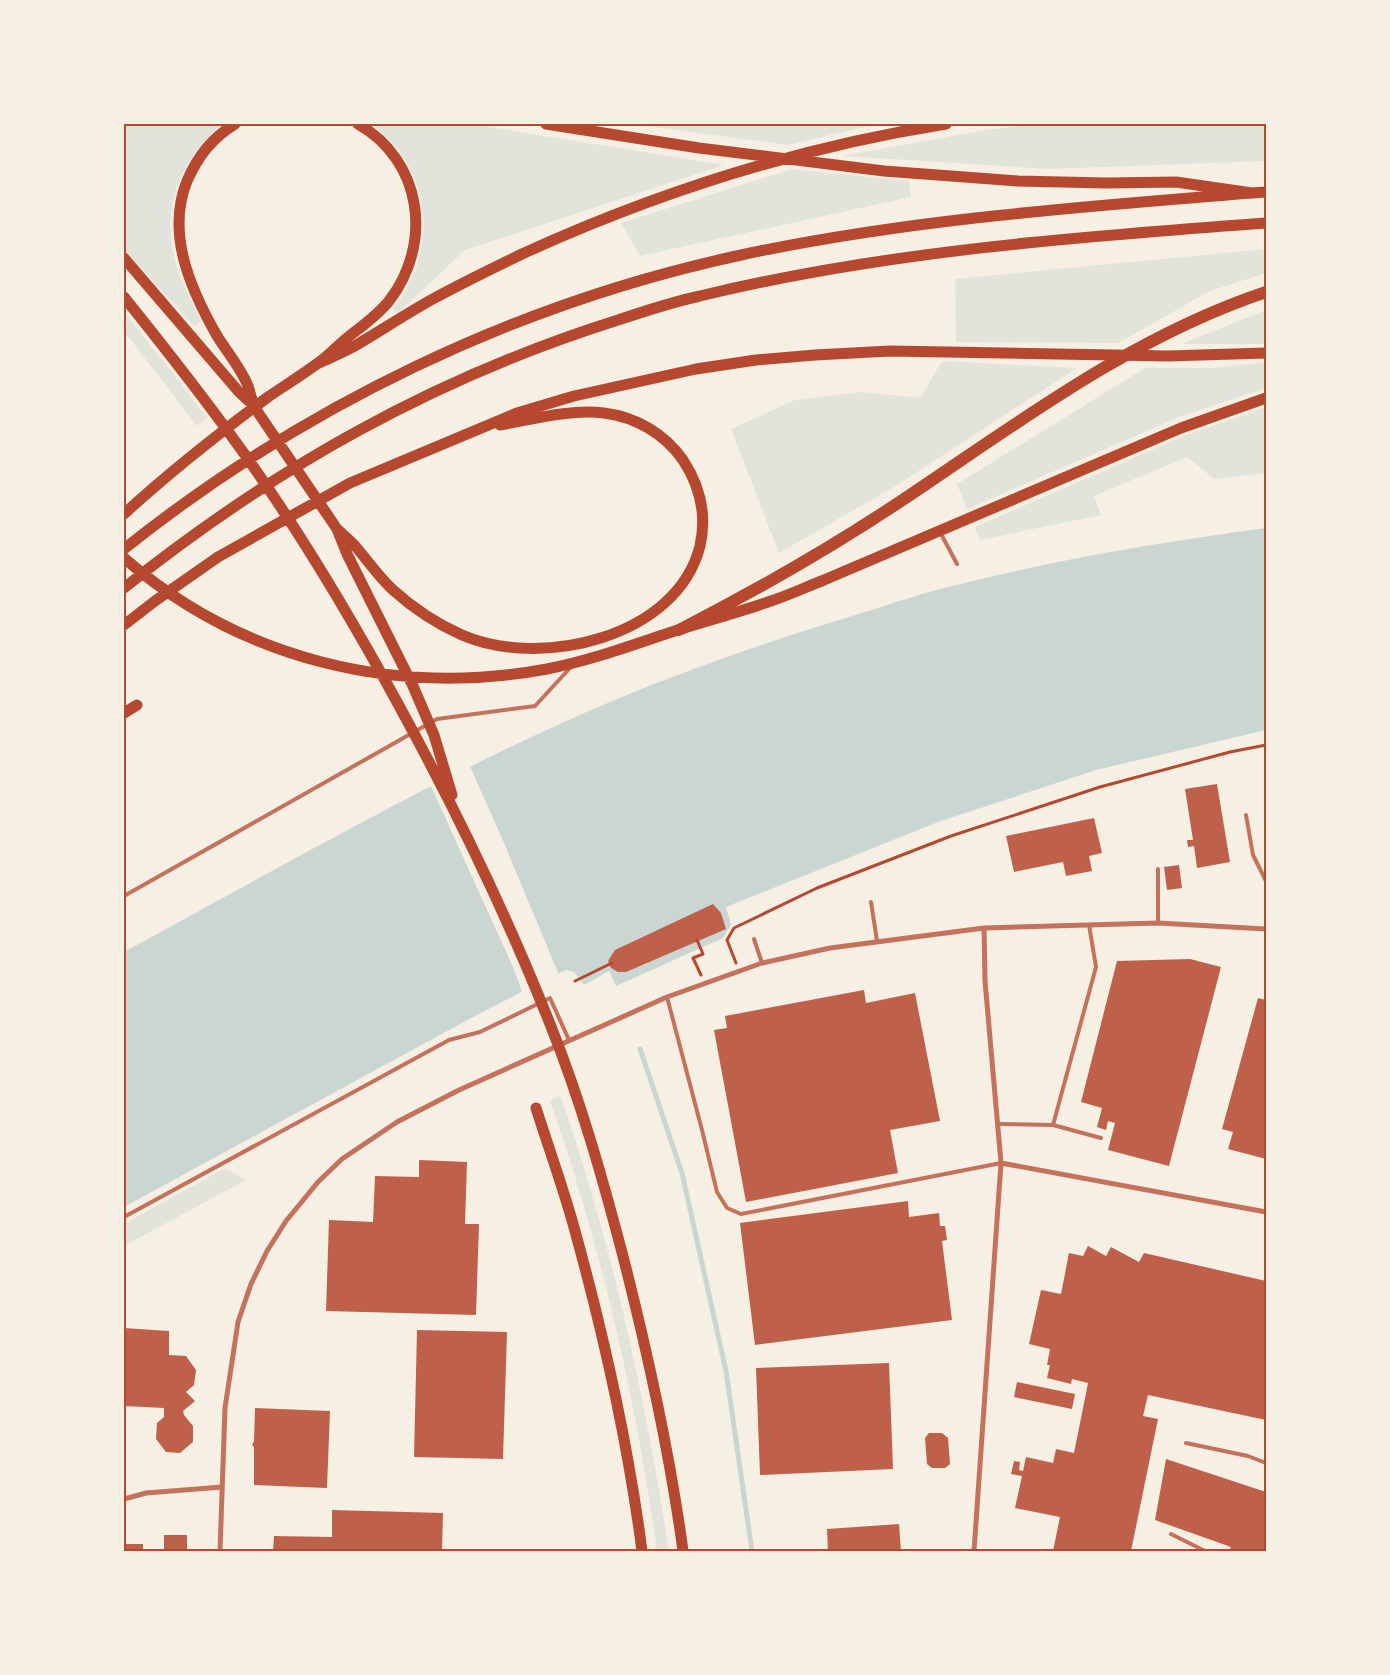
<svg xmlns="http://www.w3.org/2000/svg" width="1390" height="1675" font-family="'Archivo Narrow',sans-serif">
  <rect width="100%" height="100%" fill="#f6efe4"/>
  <path fill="#e2e4dc" d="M124,124H223C177,161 159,214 178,271C184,288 193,304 201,320L195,327L124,249Z
    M371,124H471L724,165L465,250L397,314L393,309C431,263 435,195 396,147C389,138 380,131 371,124Z
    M631,124H878L788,145Z
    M1042,124H1266V161L1049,169L842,156L986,130Z
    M792,169L909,181L911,197L640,256L621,223Z
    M1266,249V273L1210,291L1118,343L956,342L955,279Z
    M1266,310V344H1181Z
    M124,312L179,381L207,418L197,426L124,331Z
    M942,361L1077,368L894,487L779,553L731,429L795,400L862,392L920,398Z
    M1266,362V388L1182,416L967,509L957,484L1145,368H1213Z
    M1266,407V473L1214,479L1187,457L1094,496L1101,515L980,540L975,527L1181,437Z
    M560,1095C612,1243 645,1397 669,1551H657C636,1399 601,1246 550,1101Z
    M225,1168L246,1180L124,1246V1224Z"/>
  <path fill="#c9d6d2" d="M1266,528V730L1096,770L938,822L726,907L731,925L723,938L616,986L609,971L584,985L574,972L566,970L559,973L471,1018L124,1207V952C277,869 429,781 589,711C678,672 770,641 862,613C894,603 925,592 957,585C1059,559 1162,542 1266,528Z"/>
  <path fill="#f6efe4" d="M469,764L501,836L559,975L523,994L513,967L430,784Z"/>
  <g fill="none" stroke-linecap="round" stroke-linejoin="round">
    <path stroke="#c9d6d2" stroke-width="5" d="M640,1049L682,1173L726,1371L752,1551"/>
  </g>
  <path fill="#bf614a" d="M1217,784L1230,862L1197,868L1194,846L1188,847L1187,840H1193L1185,789Z
    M1094,818L1102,853L1089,856L1092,871L1066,876L1063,862L1014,872L1006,836Z
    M1179,865L1182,888L1167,890L1164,867Z
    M713,904L721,913L726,929L626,972H618L611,968L608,961L615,950Z
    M1190,959L1221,967L1169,1166L1108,1150L1115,1123L1108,1121L1106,1130L1097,1127L1102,1108L1081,1102L1117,961Z
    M864,990L866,1003L915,993L940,1121L890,1130L898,1173L746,1202L714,1030L727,1028L725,1016Z
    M1258,998L1266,1000V1159L1228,1149L1233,1132L1222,1129Z
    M419,1160L467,1162L465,1224H479L476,1315L326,1311L329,1220L373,1222L375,1176L419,1177Z
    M908,1201L909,1217L939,1213L940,1226H945L947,1240L942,1241L952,1320L755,1345L740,1223Z
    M1088,1246L1106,1256L1111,1247L1139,1262L1144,1253L1266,1281V1420L1148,1395L1143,1416L1158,1419L1131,1551H1053L1060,1517L1015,1508L1022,1476L1011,1474L1014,1461L1020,1462L1019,1470L1023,1471L1026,1457L1053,1463L1056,1449L1074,1453L1088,1383L1072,1379L1071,1384L1047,1378L1050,1365H1047L1050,1349L1029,1344L1041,1290L1061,1294L1069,1253L1083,1256Z
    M124,1328L169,1331V1355L186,1356L196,1370L194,1385L186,1392L195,1401L183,1411L184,1415L193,1426V1442L180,1453L166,1452L156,1439L157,1423L164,1417V1408L124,1406Z
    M417,1330L507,1332L503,1459L414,1457Z
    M889,1363L893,1469L760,1475L756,1368Z
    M1017,1382L1075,1394L1072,1409L1014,1397Z
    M255,1408L330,1411L327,1488L254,1485V1447L252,1445L254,1441Z
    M929,1433H942L948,1438L950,1464L945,1468H932L927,1464L925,1438Z
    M1166,1459L1266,1492V1551H1229L1231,1547L1155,1520Z
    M332,1510L443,1513L442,1551H273L274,1536L332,1537Z
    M899,1524L901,1551H828L827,1529Z
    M164,1535H187V1551H164Z
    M124,1544H143V1551H124Z"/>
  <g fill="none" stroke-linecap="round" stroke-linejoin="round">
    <path stroke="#b5482f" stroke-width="3" d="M697,940L703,954L693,958L701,975
      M736,963L727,940L734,928L817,888L951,836L1100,787L1230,752L1266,745
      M575,981L612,963"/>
    <path stroke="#c5725c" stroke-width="4" d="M940,532L957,564
      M1246,815L1253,855L1266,881
      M124,896L437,719L535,706L570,668
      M871,902L877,941
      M1158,923V869
      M754,939L762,963
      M667,997L702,1130L717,1192L727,1208L741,1214L1001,1163
      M998,1124L1053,1125L1096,967L1089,925
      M1053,1125L1101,1138
      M124,1217L449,1040L480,1032L550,998L569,1040
      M1186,1443L1248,1456L1266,1463
      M1171,1534L1205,1551"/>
    <path stroke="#c5725c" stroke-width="5" d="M1001,1163L1266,1212
      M124,1499L146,1493L222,1487
      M220,1551L225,1408L238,1322L251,1284L267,1251L286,1221L318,1182L342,1159L397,1122L459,1090L667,997L762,963L830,948L984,928L1158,923L1266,929
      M974,1551L1001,1163L985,981L984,928"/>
    <path stroke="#b5482f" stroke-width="11" d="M235,124C212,138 198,156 187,181C166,233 190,288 216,334C226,351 241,368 248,386C250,392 252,399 253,405
      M546,124L699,148L884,171L1018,181L1106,183L1176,182L1252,193L1266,192
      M124,258L239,392L253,405L337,529L347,554L413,686L434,735L452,795
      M124,297C165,348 205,399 243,452C300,532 350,616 397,702C454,806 506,913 550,1024C581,1101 604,1183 625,1264C649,1359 670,1454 683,1551
      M319,363C330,358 342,353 353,347C379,332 404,315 431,300C460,284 491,269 522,254C656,193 800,147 946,124
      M124,514C170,472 218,434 268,397C284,386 302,375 318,363C328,356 337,346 347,338C362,326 377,316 389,301C433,244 423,161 358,124
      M337,529C343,535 350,540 356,547C368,561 379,577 393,590C413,608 437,624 462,635C540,669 677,638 700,546C707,515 700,486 683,460C665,434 636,417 604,413C570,409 534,419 500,425
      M124,549C303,406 517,303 741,255C909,219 1081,207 1252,193
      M124,558C241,660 396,697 547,669C594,660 637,643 681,629C710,620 739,612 768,602C787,596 806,587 824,580L1181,428L1266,398
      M124,588C274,468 434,378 618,320C645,311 672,302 700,296C885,251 1077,237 1266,223
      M124,625L155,601L218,557L350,483L517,413L574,396L696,369L756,360L815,355L890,351L1168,356L1266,353
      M124,713L137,705
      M536,1108C549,1149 564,1190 575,1231C604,1336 628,1443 642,1551"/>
    <path stroke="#b5482f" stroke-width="12" d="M679,630C755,591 829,549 901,501C1018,423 1131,337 1266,292"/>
  </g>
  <rect width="1390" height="1675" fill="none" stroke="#f6efe4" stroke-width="250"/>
  <rect x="125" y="125" width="1140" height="1425" fill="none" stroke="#b5482f" stroke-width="2"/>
</svg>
